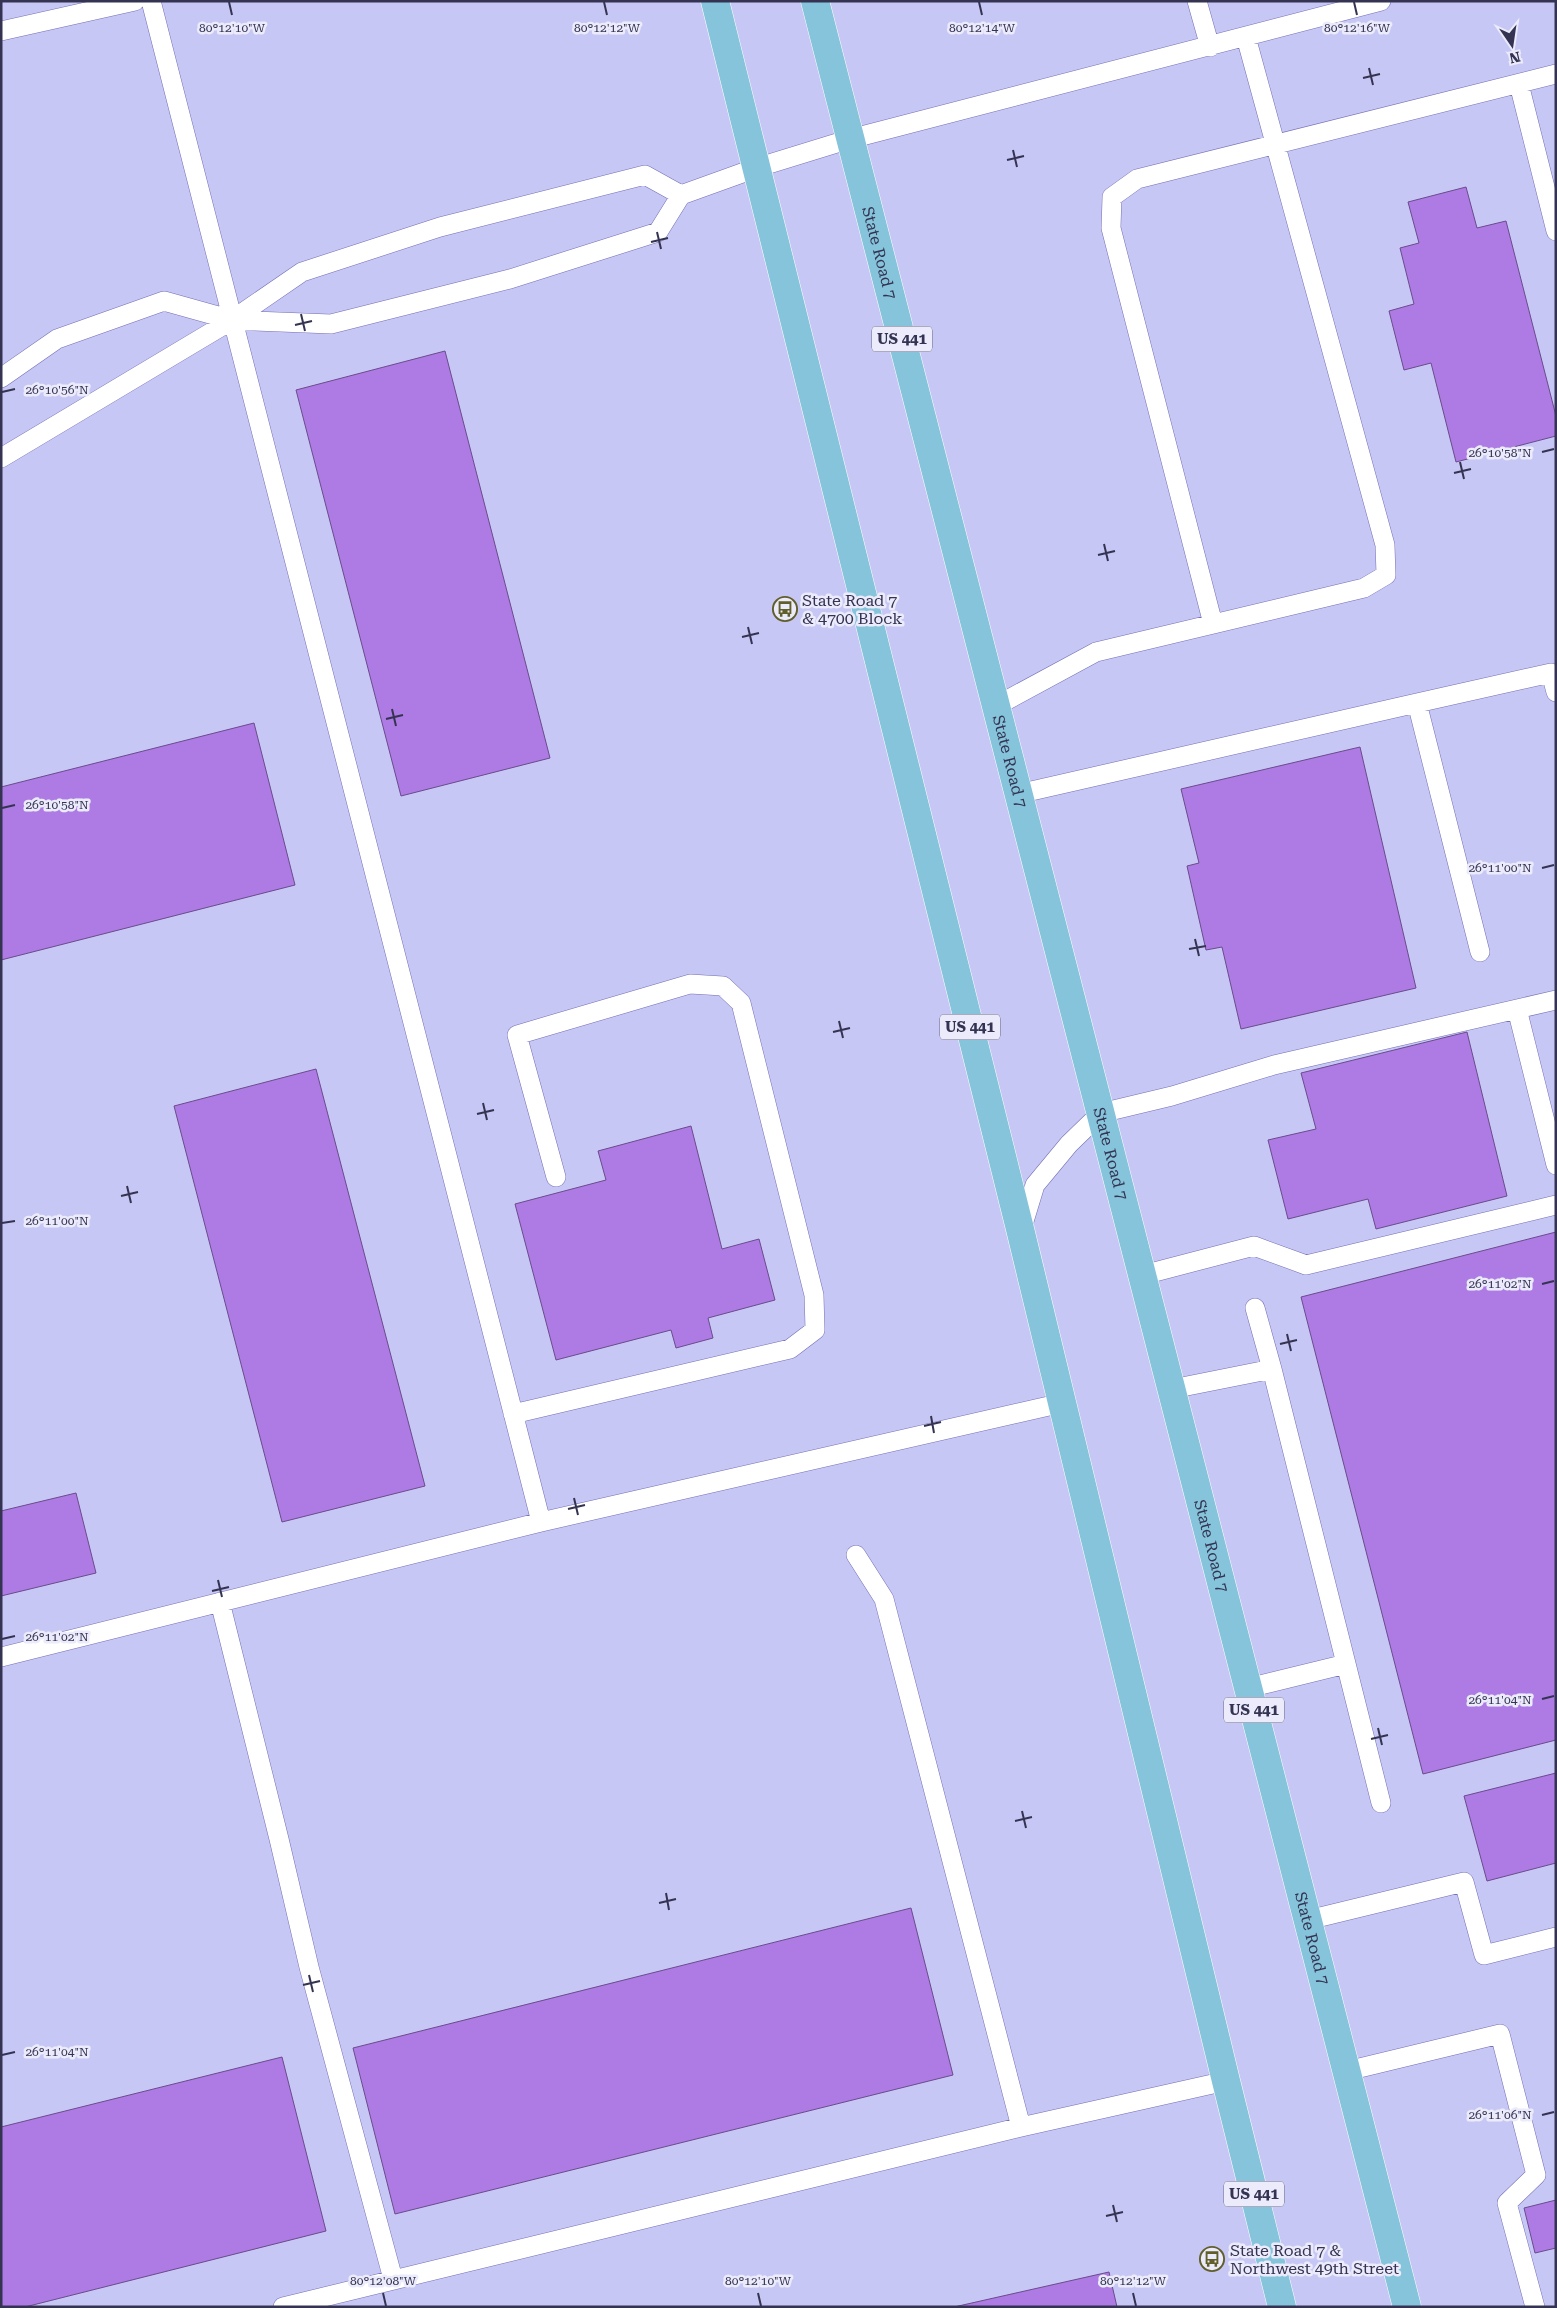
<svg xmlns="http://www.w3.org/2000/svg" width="1557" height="2308" font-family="'Roboto Serif',serif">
  <rect width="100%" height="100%" fill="#c7c7f5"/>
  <path fill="#ad7be3" stroke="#6a4b8c" d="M1466,187L1477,228L1506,221L1556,416V436L1456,462L1431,363L1404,370L1389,311L1414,304L1400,248L1419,243L1408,202Z
    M445,351L550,758L401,796L296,390Z
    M254,723L295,885L1,960V787Z
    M1360,747L1416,988L1241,1029L1222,947L1206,950L1187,866L1199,863L1181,789Z
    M1467,1032L1507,1196L1376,1229L1368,1199L1288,1219L1268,1140L1316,1129L1301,1073Z
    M316,1069L425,1486L282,1522L174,1106Z
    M691,1126L722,1249L759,1239L775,1300L708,1318L713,1338L676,1348L671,1330L556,1360L515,1204L606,1180L598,1151Z
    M1556,1232V1740L1423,1774L1301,1297Z
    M76,1493L96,1573L1,1596V1511Z
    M1556,1773V1863L1487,1881L1464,1796Z
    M911,1908L953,2075L395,2214L353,2048Z
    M282,2057L326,2231L25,2307H1V2127Z
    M1556,2200V2248L1535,2253L1524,2208Z
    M1109,2272L1117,2307H954Z"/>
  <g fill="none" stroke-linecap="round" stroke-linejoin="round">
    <defs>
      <path id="lane" d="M151,1L541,1522
        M1197,1L1210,47
        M1,31L135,1
        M1519,84L1556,231
        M1,378L57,339L164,301L232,320L331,324L510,279L658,232L681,195L756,168L850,139L1381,1
        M1,458L232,320L302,272L440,227L645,175L681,195
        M1213,624L1111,228L1112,197L1137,179L1556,74
        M1417,703L1551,673L1556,692
        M996,706L1096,652L1364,588L1386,575L1385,545L1246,37
        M1018,794L1417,703L1480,952
        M1517,1009L1556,1165
        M1021,1231L1035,1185L1069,1144L1101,1113L1172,1096L1274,1065L1556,1000
        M1143,1275L1254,1246L1306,1265L1556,1205
        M1255,1308L1272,1369
        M1172,1389L1272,1369L1381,1803
        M513,1414L790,1349L815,1330L814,1295L741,1003L723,986L690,984L517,1035L556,1177
        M856,1555L884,1599L1021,2127
        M220,1602L279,1839L309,1967L393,2279
        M1,1657L541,1522L1062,1403
        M1248,1688L1346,1664
        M1308,1920L1464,1882L1484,1955L1556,1937
        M1347,2071L1500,2034L1536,2175L1507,2203L1535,2307
        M283,2307L1021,2127L1226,2081"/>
      <g id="primary">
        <path d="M715,1L1021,1233L1226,2081L1282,2307"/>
        <path id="s1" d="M815,1L1407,2307"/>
      </g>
    </defs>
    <use href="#lane" stroke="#736fb5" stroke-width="20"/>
    <use href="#primary" stroke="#fff" stroke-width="29"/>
    <use href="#lane" stroke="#fff" stroke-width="19"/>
    <use href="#primary" stroke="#85c4da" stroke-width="28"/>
  </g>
  <path fill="none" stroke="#343352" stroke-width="2" d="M229,2L232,15M604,2L607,15M979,2L982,15M1354,2L1357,15M1369,68L1373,85M1363,78L1380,74M1013,150L1017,167M1007,160L1024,156M657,232L661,249M651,242L668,238M301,314L305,331M295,325L312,321M2,392L15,389M1542,452L1554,449M1460,462L1464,479M1454,473L1471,469M1104,544L1108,561M1098,555L1115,551M748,627L752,644M742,637L759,633M392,709L396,726M386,719L403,715M2,808L15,805M1542,868L1554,865M1195,939L1199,956M1189,949L1206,946M839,1021L843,1038M833,1032L850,1028M483,1103L487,1120M477,1114L494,1110M127,1186L131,1203M121,1196L138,1192M2,1223L15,1221M1542,1284L1554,1281M1287,1334L1291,1351M1280,1344L1297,1340M931,1416L934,1433M924,1426L941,1422M574,1498L578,1515M568,1509L585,1505M218,1580L222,1597M212,1591L229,1587M2,1639L15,1636M1542,1699L1554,1696M1378,1728L1382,1745M1371,1739L1388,1735M1022,1811L1026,1828M1015,1821L1032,1817M666,1893L669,1910M659,1903L676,1899M309,1975L313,1992M303,1985L320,1981M2,2055L15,2052M1542,2115L1554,2112M1113,2205L1117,2222M1106,2216L1123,2212M383,2293L386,2306M758,2293L761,2306M1133,2293L1136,2306"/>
  <defs>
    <symbol id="bus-ring" viewBox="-11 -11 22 22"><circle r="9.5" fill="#ebebfb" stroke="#625e2a" stroke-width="1.5"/><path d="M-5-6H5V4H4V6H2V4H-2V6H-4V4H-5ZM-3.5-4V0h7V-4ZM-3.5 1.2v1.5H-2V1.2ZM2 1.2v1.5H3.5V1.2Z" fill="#625e2a"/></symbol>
  </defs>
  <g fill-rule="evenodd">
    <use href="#bus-ring" x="771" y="595" width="28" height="28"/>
    <use href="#bus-ring" x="1198" y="2245" width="28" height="28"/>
  </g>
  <g text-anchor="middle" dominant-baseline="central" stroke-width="5" stroke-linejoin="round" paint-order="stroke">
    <g fill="#ebebfb" stroke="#6b6a85" stroke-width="1">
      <rect x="872" y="326.5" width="60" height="25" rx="4"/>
      <rect x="940" y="1014.5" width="60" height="25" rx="4"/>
      <rect x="1224" y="1697.5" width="60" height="25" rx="4"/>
      <rect x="1224" y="2181.5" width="60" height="25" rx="4"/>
    </g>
    <g font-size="15" font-weight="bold" fill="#343352">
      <text x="902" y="339">US 441</text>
      <text x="970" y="1027">US 441</text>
      <text x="1254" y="1710">US 441</text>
      <text x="1254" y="2194">US 441</text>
    </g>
    <g font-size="16" fill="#343352" stroke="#ebebfb">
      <text stroke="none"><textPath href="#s1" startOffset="260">State Road 7</textPath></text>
      <text stroke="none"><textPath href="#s1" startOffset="785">State Road 7</textPath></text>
      <text stroke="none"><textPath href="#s1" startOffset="1190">State Road 7</textPath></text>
      <text stroke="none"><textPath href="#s1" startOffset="1595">State Road 7</textPath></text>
      <text stroke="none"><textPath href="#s1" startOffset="2000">State Road 7</textPath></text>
    </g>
    <g font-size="16" fill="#343352" stroke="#ebebfb" text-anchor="start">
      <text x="802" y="600">State Road 7<tspan x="802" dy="18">&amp; 4700 Block</tspan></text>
      <text x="1230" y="2250">State Road 7 &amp;<tspan x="1230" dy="18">Northwest 49th Street</tspan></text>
    </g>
  </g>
  <g font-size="12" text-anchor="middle" fill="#343352" stroke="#ebebfb" stroke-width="5" stroke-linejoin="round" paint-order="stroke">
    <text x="232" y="32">80°12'10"W</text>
    <text x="607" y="32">80°12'12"W</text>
    <text x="982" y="32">80°12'14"W</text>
    <text x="1357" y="32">80°12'16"W</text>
    <text x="57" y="394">26°10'56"N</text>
    <text x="1500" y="457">26°10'58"N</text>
    <text x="57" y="809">26°10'58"N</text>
    <text x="1500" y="872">26°11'00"N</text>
    <text x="57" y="1225">26°11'00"N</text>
    <text x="1500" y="1288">26°11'02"N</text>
    <text x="57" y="1641">26°11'02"N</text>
    <text x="1500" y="1704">26°11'04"N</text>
    <text x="57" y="2056">26°11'04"N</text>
    <text x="1500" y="2119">26°11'06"N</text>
    <text x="383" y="2285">80°12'08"W</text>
    <text x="758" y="2285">80°12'10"W</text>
    <text x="1133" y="2285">80°12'12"W</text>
  </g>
  <rect width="1557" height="2308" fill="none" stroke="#343352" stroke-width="5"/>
  <g transform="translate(1512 45) rotate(167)" stroke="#ebebfb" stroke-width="4" paint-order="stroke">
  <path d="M0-4L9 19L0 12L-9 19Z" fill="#343352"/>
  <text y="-8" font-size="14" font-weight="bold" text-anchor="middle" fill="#343352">N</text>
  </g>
</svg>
